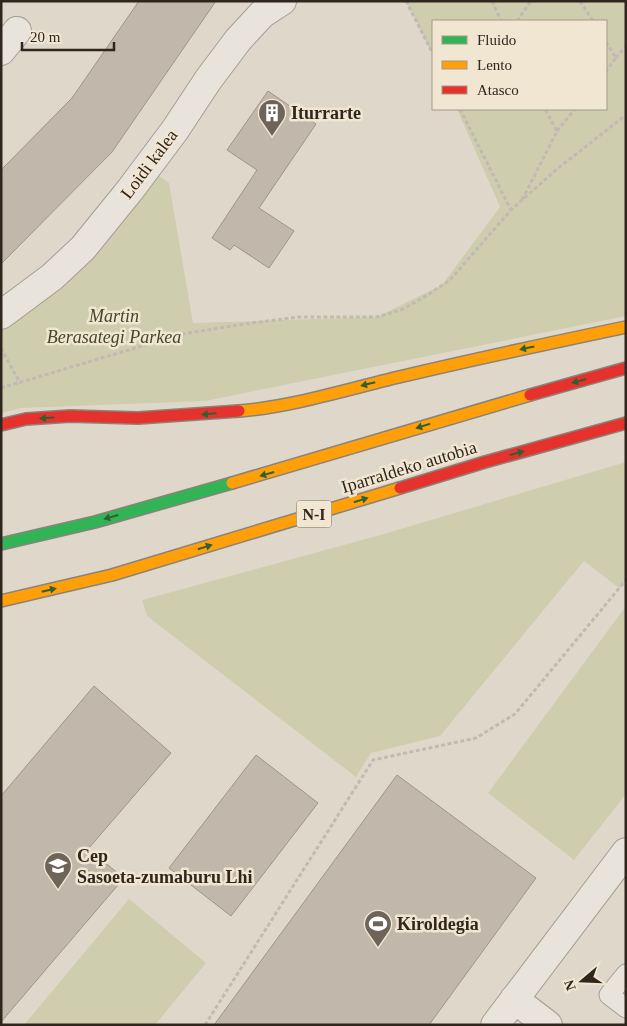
<svg xmlns="http://www.w3.org/2000/svg" width="627" height="1026" font-family="Georgia,serif">
  <rect width="100%" height="100%" fill="#dfd8ca"/>
  <path fill="#cecdae" d="M406,1H626V316L205,401L21,408L1,413V308L147,167L169,183L193,323L377,317L442,285L500,207L457,109H606V21H433V55Z
    M626,462V580L619,588L584,561L440,736L371,753L356,777L147,616L142,600L384,534Z
    M626,606V794L574,860L488,793Z
    M129,899L206,963L155,1025H24Z"/>
  <path fill="#c2b7ab" stroke="#9e948a" d="M139,1H216L112,152L1,264V170L72,98Z
    M268,91L316,124L259,208L294,231L269,268L234,245L230,250L212,238L257,170L227,150Z
    M94,686L171,753L88,849L124,878L1,1022V796Z
    M256,755L318,803L231,916L169,868Z
    M397,775L536,878L429,1025H214Z"/>
  <g fill="none" stroke-linecap="round" stroke-linejoin="round">
    <defs>
      <path id="lane" d="M626,974L609,995L626,1008"/>
      <path id="street" d="M1,51L17,31
        M1,315L52,277L83,248L130,190L175,130L208,80L238,40L262,14L282,1
        M514,999L548,1025
        M495,1025L626,852"/>
      <path id="fast" d="M1,544L95,522L232,483"/>
      <path id="slow" d="M239,411C291,407 348,389 399,377C474,359 550,343 626,327
        M232,483L530,395
        M1,601L112,575L400,488"/>
      <path id="jam" d="M530,395L626,368
        M1,425L26,419L70,416L138,418L239,411
        M400,488L485,462L626,423"/>
    </defs>
    <use href="#lane" stroke="#a49d94" stroke-width="21"/>
    <use href="#street" stroke="#a49d94" stroke-width="30"/>
    <use href="#fast" stroke="#89837a" stroke-width="14"/>
    <use href="#slow" stroke="#89837a" stroke-width="14"/>
    <use href="#jam" stroke="#89837a" stroke-width="14"/>
    <path stroke="#c0bab3" stroke-width="3" stroke-dasharray="4 2.5" stroke-linecap="butt" d="M406,1L433,54
      M492,1L501,21
      M580,1L593,21
      M517,21L531,1
      M606,42L616,58L606,71
      M616,58L626,46
      M460,109L511,210
      M557,131L575,109
      M522,200L557,131L545,109
      M1,348L20,383
      M1,388L182,334L238,325L298,317H377L403,309L426,296L450,280L511,210L557,169L626,115
      M205,1025L373,760L476,738L515,714L626,580"/>
    <use href="#lane" stroke="#e8e3db" stroke-width="19"/>
    <use href="#street" stroke="#e8e3db" stroke-width="28"/>
    <use href="#fast" stroke="#30b455" stroke-width="11"/>
    <use href="#slow" stroke="#ff9f0a" stroke-width="11"/>
    <use href="#jam" stroke="#e5322d" stroke-width="11"/>
  </g>
  <defs><path id="oneway-solid" d="M-6-.8H1V-3.2L6.5 0L1 3.2V.8H-6Z" transform="scale(1.25)"/></defs>
  <g fill="#315f34">
    <use href="#oneway-solid" transform="translate(527 348) rotate(168)"/>
    <use href="#oneway-solid" transform="translate(579 381) rotate(164)"/>
    <use href="#oneway-solid" transform="translate(368 384) rotate(166)"/>
    <use href="#oneway-solid" transform="translate(209 414) rotate(175)"/>
    <use href="#oneway-solid" transform="translate(47 418) rotate(177)"/>
    <use href="#oneway-solid" transform="translate(423 426) rotate(163)"/>
    <use href="#oneway-solid" transform="translate(517 453) rotate(-15)"/>
    <use href="#oneway-solid" transform="translate(267 474) rotate(164)"/>
    <use href="#oneway-solid" transform="translate(361 500) rotate(-17)"/>
    <use href="#oneway-solid" transform="translate(111 517) rotate(164)"/>
    <use href="#oneway-solid" transform="translate(205 547) rotate(-17)"/>
    <use href="#oneway-solid" transform="translate(49 590) rotate(-13)"/>
  </g>
  <defs>
    <symbol id="building-pin" viewBox="-11 -11 22 30"><path d="M0 17L-7.5 6A9.5 9.5 0 1 1 7.5 6Z" fill="#6e645a" stroke="#f0e6d1"/><path d="M-4-6H4V6H1V3H-1V6H-4ZM-2.5-4.3h1.7v1.8h-1.7ZM.8-4.3h1.7v1.8H.8ZM-2.5-1h1.7V.8h-1.7ZM.8-1h1.7V.8H.8Z" fill="#fff"/></symbol>
    <symbol id="school-pin" viewBox="-11 -11 22 30"><path d="M0 17L-7.5 6A9.5 9.5 0 1 1 7.5 6Z" fill="#6e645a" stroke="#f0e6d1"/><path d="M0-5L7-2L0 1L-7-2ZM-4 1L0 2.5L4 1V4Q0 6-4 4Z" fill="#fff"/></symbol>
    <symbol id="stadium-pin" viewBox="-11 -11 22 30"><path d="M0 17L-7.5 6A9.5 9.5 0 1 1 7.5 6Z" fill="#6e645a" stroke="#f0e6d1"/><path d="M0-5a6.5 5 0 1 0 0 10a6.5 5 0 1 0 0-10ZM-3.5-1.8h7v3.6h-7Z" fill="#fff"/></symbol>
  </defs>
  <g fill-rule="evenodd">
    <use href="#building-pin" x="256" y="97" width="32" height="43"/>
    <use href="#school-pin" x="42" y="850" width="32" height="43"/>
    <use href="#stadium-pin" x="362" y="908" width="32" height="43"/>
  </g>
  <g text-anchor="middle" dominant-baseline="central" stroke-width="5" stroke-linejoin="round" paint-order="stroke">
    <rect fill="#f0e6d1" stroke="#6a6054" stroke-width="1" x="296.5" y="500.5" width="35" height="27" rx="4"/>
    <g font-size="16" font-weight="bold" fill="#31261e">
      <text x="314" y="514">N-I</text>
    </g>
    <g font-size="18" font-weight="bold" fill="#31261e" stroke="#f0e6d1" text-anchor="start">
      <text x="291" y="113">Iturrarte</text>
      <text x="77" y="856">Cep<tspan x="77" dy="21">Sasoeta-zumaburu Lhi</tspan></text>
      <text x="397" y="924">Kiroldegia</text>
    </g>
    <g font-size="18" fill="#31261e" stroke="#f0e6d1">
      <text transform="translate(149 164) rotate(-53)">Loidi kalea</text>
      <text transform="translate(409 467) rotate(-17)">Iparraldeko autobia</text>
    </g>
    <g font-size="18" font-style="italic" fill="#424a27" stroke="#f0e6d1">
      <text x="114" y="316">Martin<tspan x="114" dy="21">Berasategi Parkea</tspan></text>
    </g>
  </g>
  <rect width="627" height="1026" fill="none" stroke="#31261e" stroke-width="5"/>
  <rect x="432" y="20" width="175" height="90" fill="#f0e6d1" stroke="#a49989"/>
  <rect x="442" y="36" width="25" height="8" fill="#30b455" stroke="#a49989"/>
  <text x="477" y="45" font-size="15" fill="#31261e">Fluido</text>
  <rect x="442" y="61" width="25" height="8" fill="#ff9f0a" stroke="#a49989"/>
  <text x="477" y="70" font-size="15" fill="#31261e">Lento</text>
  <rect x="442" y="86" width="25" height="8" fill="#e5322d" stroke="#a49989"/>
  <text x="477" y="95" font-size="15" fill="#31261e">Atasco</text>
  <g transform="translate(582 981) rotate(251)" stroke="#f0e6d1" stroke-width="4" paint-order="stroke">
  <path d="M0-4L9 19L0 12L-9 19Z" fill="#31261e"/>
  <text y="-8" font-size="14" font-weight="bold" text-anchor="middle" fill="#31261e">N</text>
  </g>
  <path d="M22 42v8h92v-8" fill="none" stroke="#31261e" stroke-width="2.5"/>
  <text x="30" y="42" font-size="15" fill="#31261e" stroke="#f0e6d1" stroke-width="4" paint-order="stroke">20 m</text>
</svg>
